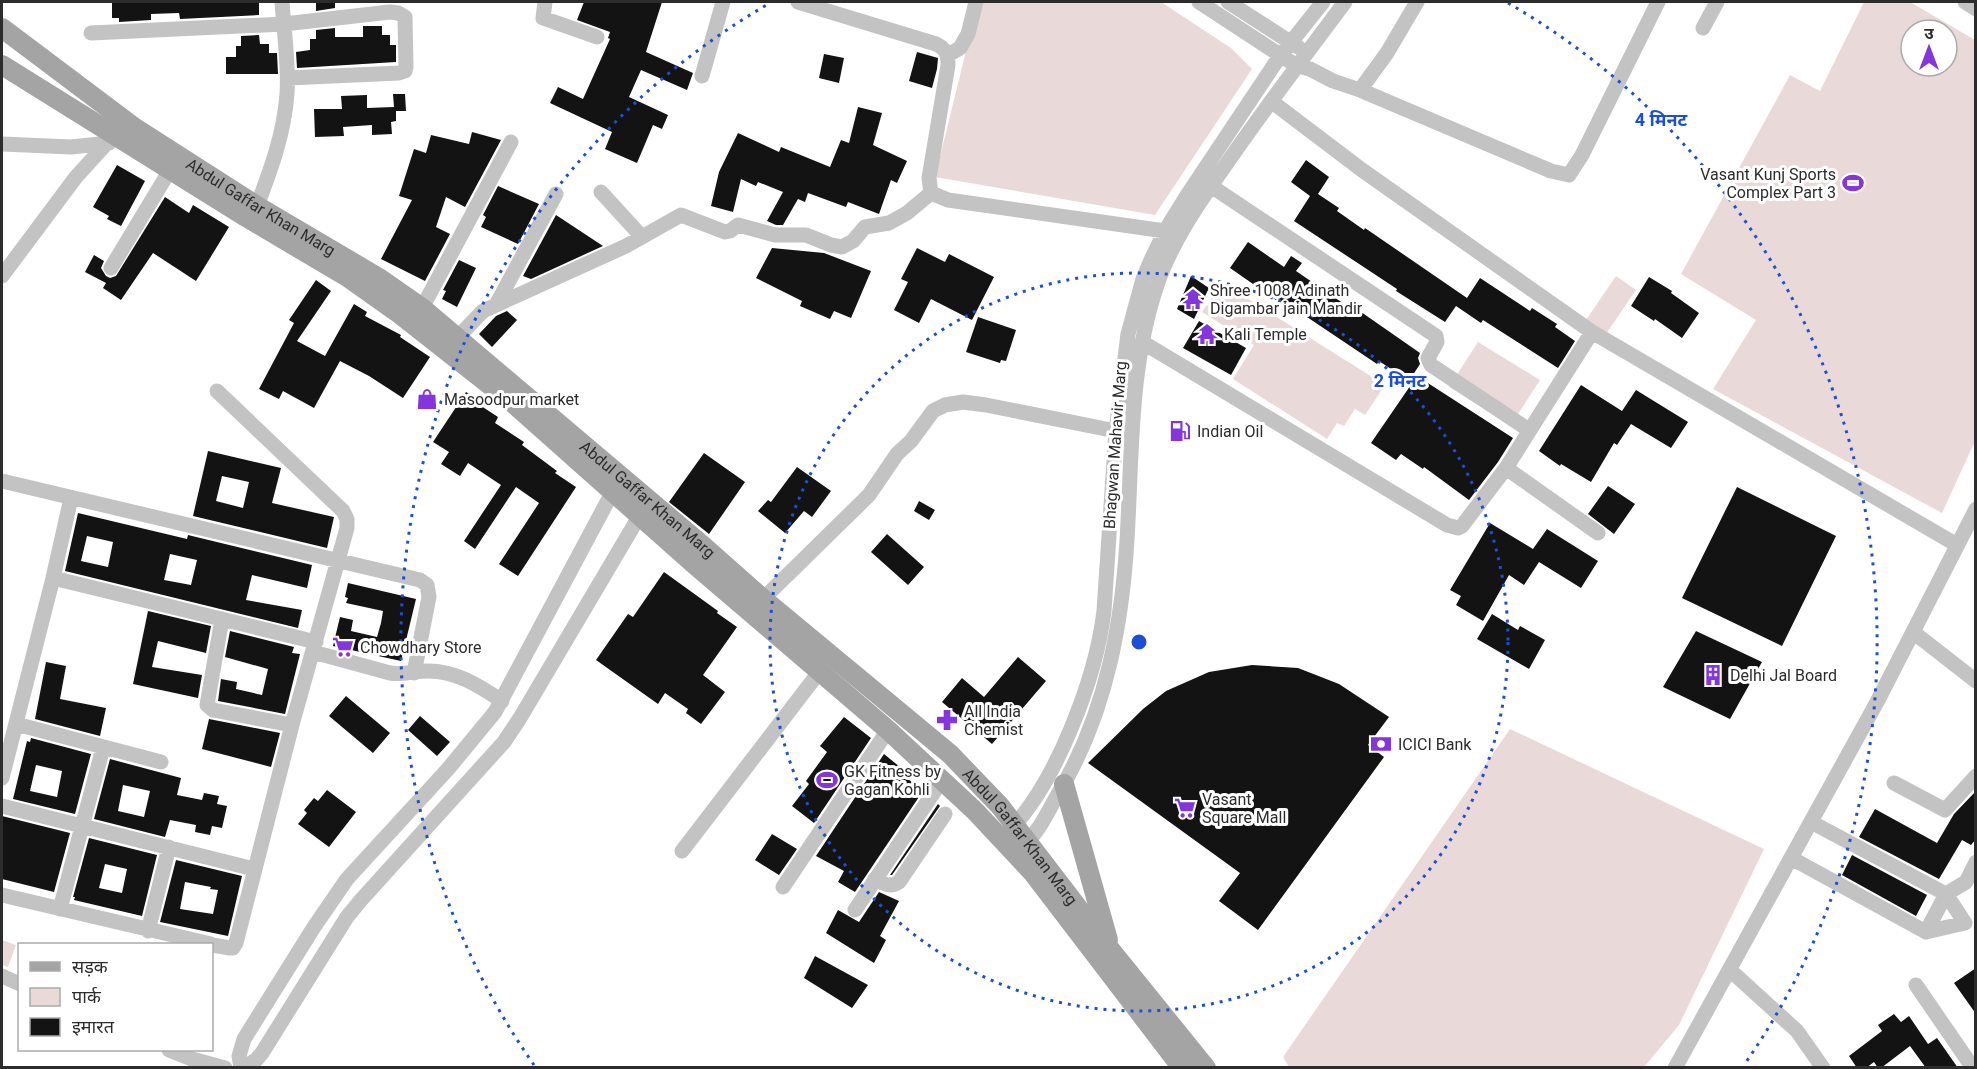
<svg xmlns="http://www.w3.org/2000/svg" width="1977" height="1069" font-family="Roboto,'Noto Sans Devanagari',sans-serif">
  <rect width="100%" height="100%" fill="#fff"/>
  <path fill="#e9dad9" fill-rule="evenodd" d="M978,2H1161L1231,48L1252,69L1155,215L935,177Z
    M1864,2H1910L1975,40V441L1942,513L1713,389L1756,320L1681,274L1790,75L1820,91ZM1911,30H1947V66H1911Z
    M1616,276L1636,290L1606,334L1586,320Z
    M1221,282L1385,385L1365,415L1355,409L1344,426L1337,423L1327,439L1233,379L1254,345L1202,312Z
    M1478,342L1540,380L1511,425L1449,387Z
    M1510,729L1764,849L1679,1025L1644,1067H1289L1283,1057Z
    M2,940L16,945L8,967L2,965Z"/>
  <path fill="#131313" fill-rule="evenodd" d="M112,2H259V15L180,19L179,13L151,14V20L119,22V18H112Z
    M316,2H335V8L316,11Z
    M584,2H662L646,52L693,73L687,90L641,70L629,97L668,115L662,129L653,125L637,163L605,149L612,132L550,103L558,87L583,99L610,39L608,38L610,32L577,20Z
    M363,26H382V35H390V45H396V62L297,68L296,52L310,50V39H316V30L335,28V37H363Z
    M259,35L260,44H269V53H277L278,74H226V57H236V46H241V36Z
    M917,52L938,58L937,69L932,88L909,81Z
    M824,54L844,58L839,83L819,78Z
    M393,94H405L406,111H396V121L391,122L392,134L372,135V125L343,127L344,136L315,137L314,109H342L341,96L367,95V108L394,107Z
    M858,107L882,113L873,145L907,161L897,183L891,180L879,214L848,202L846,207L808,193L805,202L798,199L783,225H776L767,221L783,192L758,182L756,186L741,179L733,212L711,206L719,172L738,133L779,152L781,147L830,167L841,140L849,143Z
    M472,132L501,140L465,207L446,197L436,227L450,234L425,281L381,259L412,200L399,196L414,149L426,153L431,135L469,144Z
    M1306,160L1329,177L1318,194L1339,208L1337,211L1364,230L1365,228L1467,298L1480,278L1530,311L1532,308L1557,324L1555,327L1575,341L1558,368L1483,320L1481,323L1456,306L1445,322L1396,291L1397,289L1294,221L1310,196L1291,182Z
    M117,165L145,181L121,226L107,219L109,216L93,207Z
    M498,186L539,204L518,244L481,227L486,217L483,215Z
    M165,197L189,213L193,205L229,227L196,281L153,253L121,300L103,288L106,283L85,272L94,255L104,261L101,268L106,276L110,278L116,276Z
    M556,215L603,246L531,279L523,276Z
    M1248,242L1284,267L1291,256L1302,263L1296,271L1350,308L1351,305L1420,353L1418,358L1420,364L1409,381L1379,361L1377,364L1304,315L1303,316L1277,298L1276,300L1230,268Z
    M772,248L824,253L871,271L851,318L834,311L830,319L800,306L802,301L756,278Z
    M917,248L945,262L949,254L994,277L972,320L931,299L919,323L894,310L908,282L901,279Z
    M459,260L476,268L457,307L442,299L446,291L443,290Z
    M1191,276L1209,288L1194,319L1177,309Z
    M1649,277L1672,291L1671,293L1699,313L1682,338L1655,319L1654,321L1631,306Z
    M316,280L331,291L297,341L325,356L354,304L367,312L365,316L401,335L400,337L430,357L403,398L369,376L340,361L314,408L283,391L279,399L259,389L294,323L289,320Z
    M507,311L517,320L492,347L479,334L496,316Z
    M978,317L1016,330L1006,361L1001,360L1000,363L966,352Z
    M1199,321L1246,348L1231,375L1183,348Z
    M1417,376L1513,438L1498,462L1469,500L1424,467L1423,469L1401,454L1396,460L1371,443Z
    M1581,385L1622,411L1636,390L1688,422L1671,448L1631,424L1617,445L1614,443L1591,482L1561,464L1560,466L1539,451Z
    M466,392L477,399L475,402L498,417L495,423L524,442L522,445L557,471L555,473L576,487L518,576L499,564L539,503L516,487L475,549L464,541L501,485L468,463L460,476L441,464L449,452L433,442Z
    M208,451L281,468L272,503L334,517L327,548L193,516ZM222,476L249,482L243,508L216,501Z
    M704,453L745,482L709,534L669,502Z
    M797,467L831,491L812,517L804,511L785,533L758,511L768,500L771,502Z
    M1608,486L1635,504L1614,534L1588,514Z
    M1737,487L1836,536L1782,646L1682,598Z
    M919,501L935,510L929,520L914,511Z
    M78,513L187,539L188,535L312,565L307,588L252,575L246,600L302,610L298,628L65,571ZM87,536L113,542L108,567L81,561ZM170,554L197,560L191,585L164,580Z
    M1490,523L1533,549L1547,529L1598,561L1581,588L1539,562L1524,585L1509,575L1483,621L1456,605L1461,596L1450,590Z
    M887,534L924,567L908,585L871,552Z
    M664,572L718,611L717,613L737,627L703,675L725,692L701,724L686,713L688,709L665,693L658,704L596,660L628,614L633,617Z
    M348,583L416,599L401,661L333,646L340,617L353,620L351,631L377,637L381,623L383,611L346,603L348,598L345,597Z
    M148,611L211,626L206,653L158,641L152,667L202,675L198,698L133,684Z
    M1492,614L1518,630L1520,626L1545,640L1529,669L1477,639Z
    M230,631L294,647L292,653L300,654L285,714L218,701L221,679L237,682L236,689L262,695L268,669L225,657Z
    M1696,631L1762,662L1730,719L1663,687Z
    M1018,657L1046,681L992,744L942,702L962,678L984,697Z
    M46,662L66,666L60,699L106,708L100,736L35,719Z
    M1252,665L1298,668L1339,684L1389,717L1368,745L1384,757L1258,930L1219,901L1240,873L1088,763L1143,709L1166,691L1209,672Z
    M346,696L390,733L373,753L329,716Z
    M420,716L450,742L437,756L408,730Z
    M844,717L871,738L814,823L792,806L809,784L806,781L827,752L820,746Z
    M209,719L280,733L271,767L202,749Z
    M31,738L91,754L75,814L13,799L27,741L30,742ZM36,765L62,771L57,797L30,791Z
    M884,754L906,772L903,775L923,791L855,892L838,882L844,871L816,856Z
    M110,759L181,778L177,795L202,800L204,793L219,796L217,804L227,806L222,828L212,826L210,835L195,832L196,825L170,820L165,837L94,819ZM123,785L150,791L144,817L118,811Z
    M327,790L356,812L329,847L298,824L307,813L304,810L314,798L318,801Z
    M1976,791V839L1971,845L1962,840L1939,879L1859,837L1875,809L1937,843L1954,814Z
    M938,804L940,806L892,875H890Z
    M2,816L70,833L54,892L2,879Z
    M772,834L797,849L779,875L755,860Z
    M89,838L157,855L142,916L74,900L75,897H73ZM105,864L127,869L122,893L99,888Z
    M1852,855L1927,895L1916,916L1842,875Z
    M176,860L242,876L228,936L160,922ZM185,882L211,887L210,889L218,890L213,914L180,909Z
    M879,892L899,901L880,936L886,940L874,963L826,933L838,910L859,922Z
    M815,956L868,985L852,1008L804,978Z
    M1976,968V1014L1954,983Z
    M1894,1014L1901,1022L1909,1016L1928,1044L1937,1038L1958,1068H1926L1910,1046L1881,1068H1878L1874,1062L1866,1068H1857L1849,1056L1882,1031L1878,1025Z"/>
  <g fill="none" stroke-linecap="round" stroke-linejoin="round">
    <path stroke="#c3c3c3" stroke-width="15" d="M545,2L543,18L597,37
      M798,2L936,44C946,49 948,54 948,65L929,178L931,193L948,200L1165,231
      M1199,2L1297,66L1310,69L1333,81L1360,90L1551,171L1569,175L1582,155L1658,2
      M1228,2L1298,47
      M1965,2L1976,9
      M1703,28L1717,2
      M91,33L284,24L390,12L398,13L405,17L406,67L405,71L399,73L288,78
      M948,55L960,48L968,34L976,2
      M702,76L723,2
      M1360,90L1387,53L1417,2
      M1271,101L1362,170L1592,332L1957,545
      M2,144L71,147L109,143
      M1211,186L1436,336L1437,342L1428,358L1431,365L1529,430
      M601,192L642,237
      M257,206C271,169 284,134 287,94C289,64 284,32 282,2
      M111,268L170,170
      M2,276L76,177L106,144
      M496,305L556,194
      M422,308L511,142
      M458,337L483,311L626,246L681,215L725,232L730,231L738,225L775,235H806L831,245L842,247L853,241L865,227L889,223L907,213L931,193
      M1142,342L1447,525L1458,528L1462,526L1506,468L1592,332
      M1506,468L1598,533
      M2,481L420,580L427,585L429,597L414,673
      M53,578L316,642
      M763,599L869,495L897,454L911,441L933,411L945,405L963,402L986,405L1116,431L1124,430
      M222,619L207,705L213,710L292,725
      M1913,632L1976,681
      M313,652L390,673C403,675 414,671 428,671C456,671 478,685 502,701
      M16,724L161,762
      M2,778L53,578L71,498
      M1894,783L1945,810L1976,776
      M2,806L254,869
      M1008,832C1056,784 1096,678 1104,611L1116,431L1128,334L1143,279L1151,260L1165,231L1186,197L1280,56L1323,2
      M1021,847C1038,835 1048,811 1058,794C1108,711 1124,616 1128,521C1132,441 1131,362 1157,285C1173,238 1204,196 1232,156C1268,104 1307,53 1345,2
      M682,851L820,671
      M1791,858L1926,932L1965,923L1946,894L1811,822
      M875,879C884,884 890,888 899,882L945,814
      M783,887L888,730
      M2,895L211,944
      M60,909L103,748
      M855,910L942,780
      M148,931L169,847
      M1926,932L1946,894L1966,882L1976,862
      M212,945L230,948H233L236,943L292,725L347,528V519L343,511L217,391
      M1730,970L1797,1031L1823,1068
      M2,976L20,984
      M1916,985L1973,1068
      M169,1050L192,1059L225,1068
      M241,1068L239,1056L244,1039L314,927L347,879L448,769L495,712L613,491
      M243,1068L256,1060L262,1053L347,917L361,900L504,742L520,718L640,515
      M1675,1068L1877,702L1976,509"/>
    <g stroke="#a4a4a4" stroke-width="20">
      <path id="s1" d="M2,28L135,128L257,206L379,278L422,308L702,545L763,599L950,754L1000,806L1105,943L1206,1068"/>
      <path d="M2,65L246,217L349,278L397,312L514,404L694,564L888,730L975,811L1033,873L1182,1068"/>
      <path d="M1064,784L1108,940"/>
    </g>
  </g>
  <g fill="none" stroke="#1d4ed8" stroke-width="3" stroke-dasharray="3 6">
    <circle cx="1139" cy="642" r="369"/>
    <path d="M534 1065A738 738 0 0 1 770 3M1508 3A738 738 0 0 1 1744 1065"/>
  </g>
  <defs>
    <symbol id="stadium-bare" viewBox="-9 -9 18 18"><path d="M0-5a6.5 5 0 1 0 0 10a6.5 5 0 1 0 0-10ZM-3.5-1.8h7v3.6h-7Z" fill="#8435dc" stroke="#fff" stroke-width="2.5" paint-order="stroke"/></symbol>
    <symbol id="temple-bare" viewBox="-9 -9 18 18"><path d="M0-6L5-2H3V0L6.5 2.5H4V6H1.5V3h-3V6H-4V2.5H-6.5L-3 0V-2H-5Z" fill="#8435dc" stroke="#fff" stroke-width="2.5" paint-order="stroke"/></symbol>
    <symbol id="shop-bare" viewBox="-9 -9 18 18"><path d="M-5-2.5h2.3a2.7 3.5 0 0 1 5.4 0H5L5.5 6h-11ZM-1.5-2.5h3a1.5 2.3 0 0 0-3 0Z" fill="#8435dc" stroke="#fff" stroke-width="2.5" paint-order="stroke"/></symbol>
    <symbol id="fuel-bare" viewBox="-9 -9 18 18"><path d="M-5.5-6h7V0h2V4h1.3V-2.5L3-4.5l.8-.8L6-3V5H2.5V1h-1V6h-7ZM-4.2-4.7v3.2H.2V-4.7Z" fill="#8435dc" stroke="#fff" stroke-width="2.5" paint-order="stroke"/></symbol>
    <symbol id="supermarket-bare" viewBox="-9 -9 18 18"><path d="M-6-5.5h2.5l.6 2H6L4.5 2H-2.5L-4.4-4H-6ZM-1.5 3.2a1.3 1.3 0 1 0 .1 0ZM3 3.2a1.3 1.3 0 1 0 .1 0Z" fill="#8435dc" stroke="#fff" stroke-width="2.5" paint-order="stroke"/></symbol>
    <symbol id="building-bare" viewBox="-9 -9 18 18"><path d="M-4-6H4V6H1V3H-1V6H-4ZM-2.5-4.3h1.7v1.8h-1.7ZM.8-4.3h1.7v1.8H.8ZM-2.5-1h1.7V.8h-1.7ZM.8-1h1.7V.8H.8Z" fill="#8435dc" stroke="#fff" stroke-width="2.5" paint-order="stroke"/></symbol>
    <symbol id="pharmacy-bare" viewBox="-9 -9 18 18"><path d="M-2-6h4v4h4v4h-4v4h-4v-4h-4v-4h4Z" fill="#8435dc" stroke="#fff" stroke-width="2.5" paint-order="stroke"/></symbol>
    <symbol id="bank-bare" viewBox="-9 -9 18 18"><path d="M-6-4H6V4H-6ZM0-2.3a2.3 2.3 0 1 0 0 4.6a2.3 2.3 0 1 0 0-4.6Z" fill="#8435dc" stroke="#fff" stroke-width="2.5" paint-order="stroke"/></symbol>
  </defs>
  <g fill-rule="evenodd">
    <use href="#stadium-bare" x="1838" y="168" width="30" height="30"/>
    <use href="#temple-bare" x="1178" y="284" width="30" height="30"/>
    <use href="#temple-bare" x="1192" y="319" width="30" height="30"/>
    <use href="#shop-bare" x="412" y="384" width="30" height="30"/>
    <use href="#fuel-bare" x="1165" y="416" width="30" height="30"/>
    <use href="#supermarket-bare" x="328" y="632" width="30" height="30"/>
    <use href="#building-bare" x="1698" y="660" width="30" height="30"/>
    <use href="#pharmacy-bare" x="932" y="705" width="30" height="30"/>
    <use href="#bank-bare" x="1366" y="729" width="30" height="30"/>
    <use href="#stadium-bare" x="812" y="765" width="30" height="30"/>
    <use href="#supermarket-bare" x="1170" y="793" width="30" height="30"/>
  </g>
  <g text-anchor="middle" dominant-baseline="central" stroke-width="6" stroke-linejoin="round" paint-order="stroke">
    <g font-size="16" fill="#2c2c2c" stroke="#fff" text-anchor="start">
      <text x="1836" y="174" text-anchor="end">Vasant Kunj Sports<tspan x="1836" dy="18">Complex Part 3</tspan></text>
      <text x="1210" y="290">Shree 1008 Adinath<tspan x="1210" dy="18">Digambar jain Mandir</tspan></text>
      <text x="1224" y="334">Kali Temple</text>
      <text x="444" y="399">Masoodpur market</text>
      <text x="1197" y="431">Indian Oil</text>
      <text x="360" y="647">Chowdhary Store</text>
      <text x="1730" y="675">Delhi Jal Board</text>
      <text x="964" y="711">All India<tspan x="964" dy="18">Chemist</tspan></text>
      <text x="1398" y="744">ICICI Bank</text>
      <text x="844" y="771">GK Fitness by<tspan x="844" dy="18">Gagan Kohli</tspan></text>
      <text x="1202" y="799">Vasant<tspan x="1202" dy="18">Square Mall</tspan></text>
    </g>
    <g font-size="16" fill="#2c2c2c" stroke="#fff">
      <text stroke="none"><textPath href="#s1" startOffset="315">Abdul Gaffar Khan Marg</textPath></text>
      <text transform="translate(1115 445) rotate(-86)">Bhagwan Mahavir Marg</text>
      <text stroke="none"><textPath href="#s1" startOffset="801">Abdul Gaffar Khan Marg</textPath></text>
      <text stroke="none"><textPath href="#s1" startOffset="1305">Abdul Gaffar Khan Marg</textPath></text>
    </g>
  </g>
  <circle cx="1139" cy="642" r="9" fill="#1d4ed8" stroke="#fff" stroke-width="3"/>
  <g font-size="18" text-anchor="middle" font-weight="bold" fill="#1d4ed8" stroke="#fff" stroke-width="6" stroke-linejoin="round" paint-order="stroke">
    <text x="1661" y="126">4 मिनट</text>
    <text x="1400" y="387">2 मिनट</text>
  </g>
  <rect width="1977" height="1069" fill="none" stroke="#2c2c2c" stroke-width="6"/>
  <rect x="18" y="943" width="195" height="108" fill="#ffffff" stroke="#ababab" stroke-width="1.5"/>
  <rect x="30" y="962" width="30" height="9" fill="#a4a4a4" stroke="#ababab" stroke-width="1.5"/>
  <text x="72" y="973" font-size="18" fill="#2c2c2c">सड़क</text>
  <rect x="30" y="988" width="30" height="18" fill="#e9dad9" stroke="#ababab" stroke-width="1.5"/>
  <text x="72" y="1003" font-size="18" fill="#2c2c2c">पार्क</text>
  <rect x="30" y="1018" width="30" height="18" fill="#131313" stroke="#ababab" stroke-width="1.5"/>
  <text x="72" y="1033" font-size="18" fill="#2c2c2c">इमारत</text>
  <g transform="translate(1929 48)"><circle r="28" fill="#ffffff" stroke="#ababab" stroke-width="1.5"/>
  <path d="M0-4.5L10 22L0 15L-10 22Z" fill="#8435dc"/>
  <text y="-9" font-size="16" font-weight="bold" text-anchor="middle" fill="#2c2c2c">उ</text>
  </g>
</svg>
